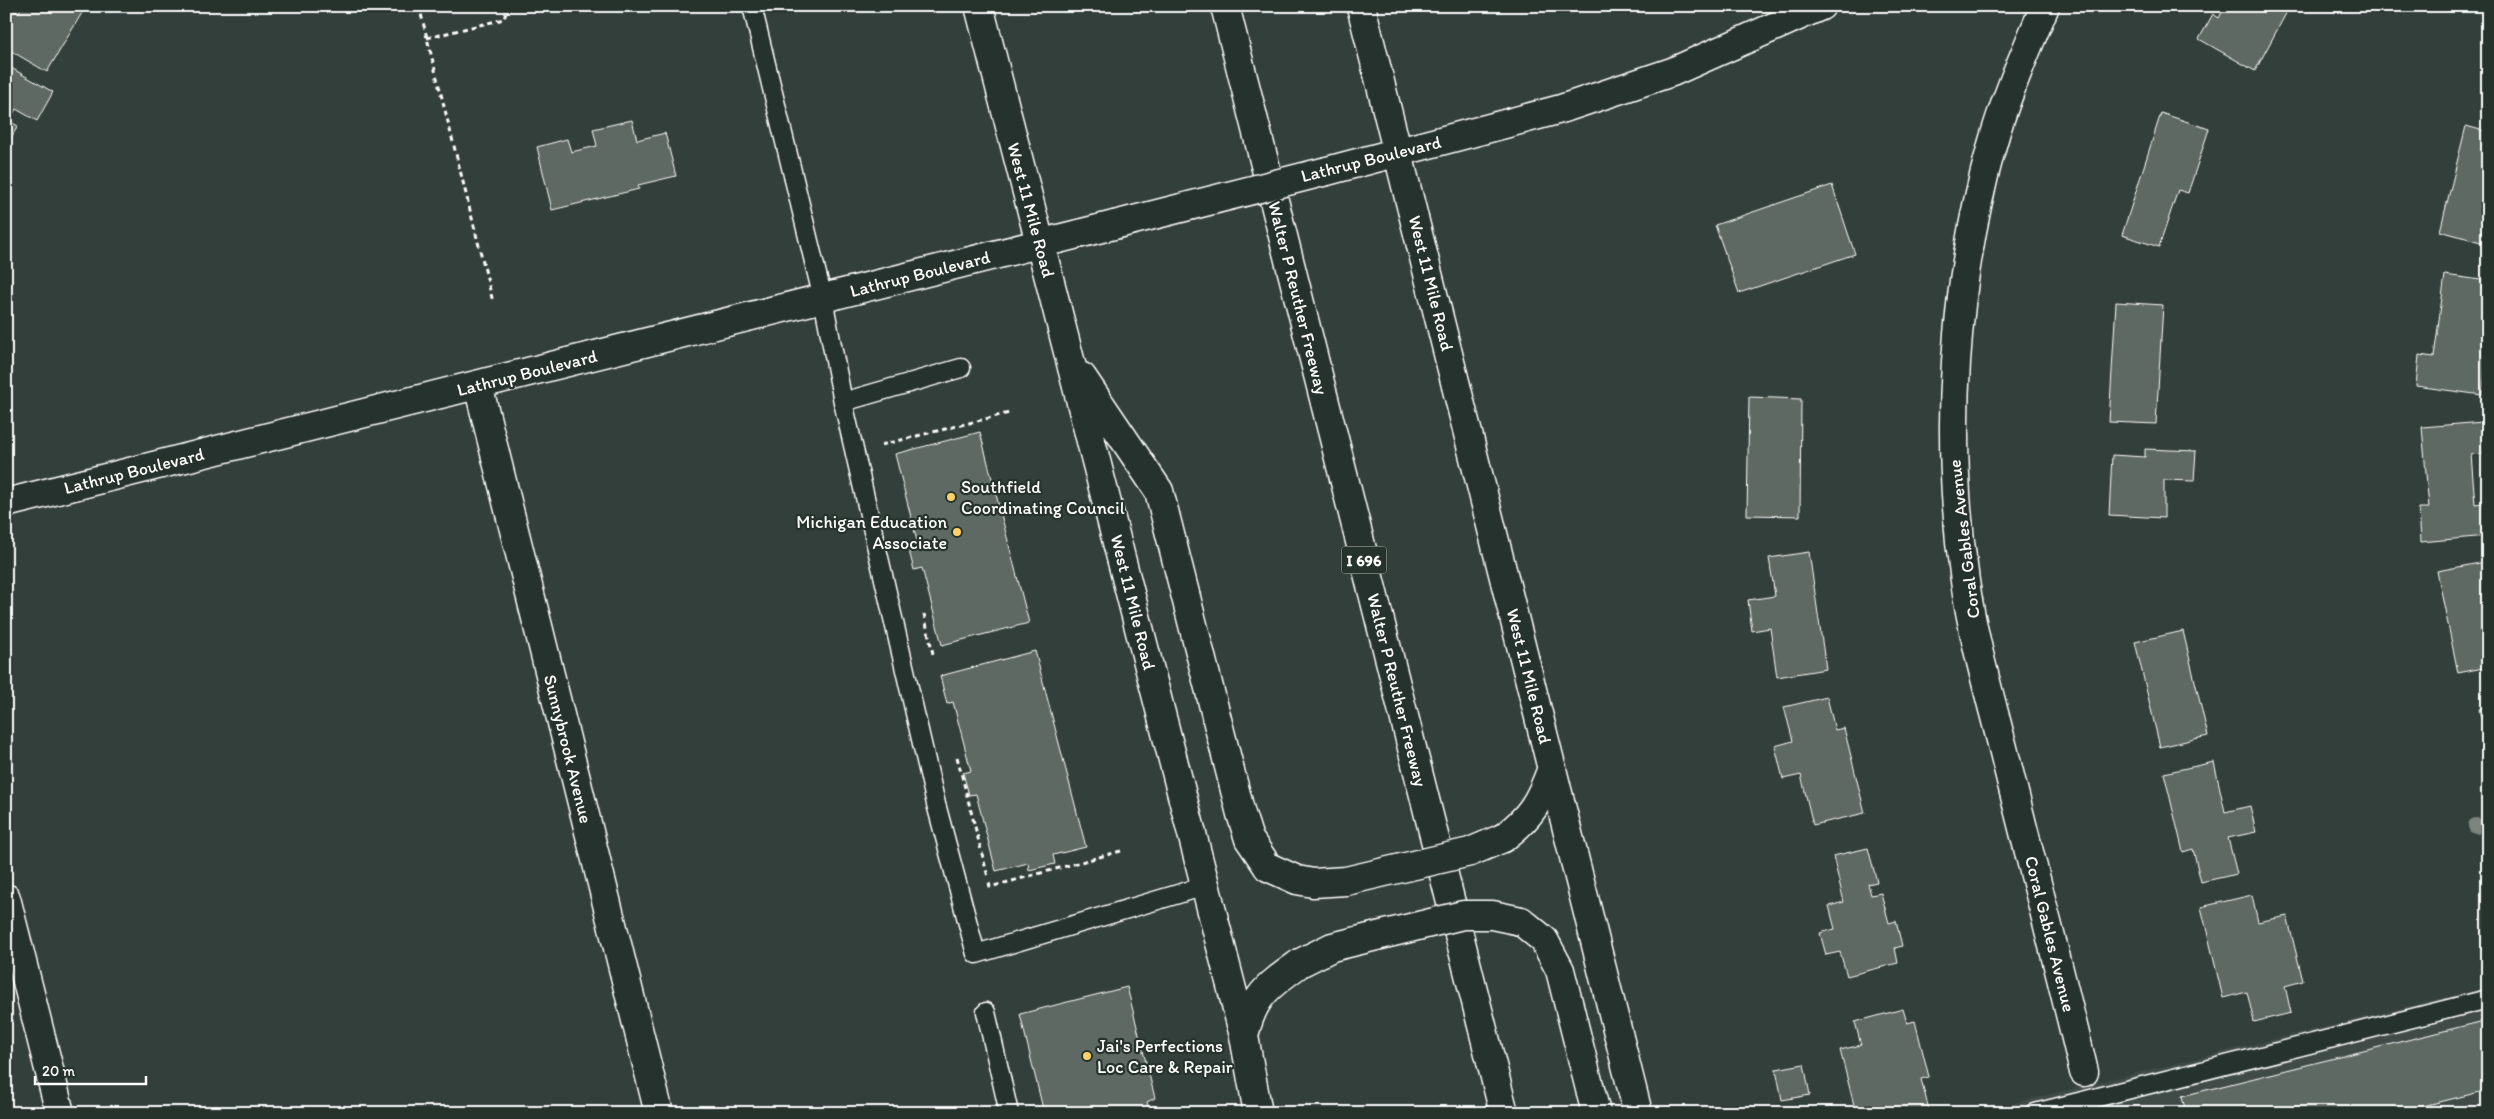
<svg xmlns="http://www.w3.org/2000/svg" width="2494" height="1119" font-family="Itim,sans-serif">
  <rect width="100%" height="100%" fill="#333f3a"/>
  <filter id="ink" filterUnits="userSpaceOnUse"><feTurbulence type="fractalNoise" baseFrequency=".02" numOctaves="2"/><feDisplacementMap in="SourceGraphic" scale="10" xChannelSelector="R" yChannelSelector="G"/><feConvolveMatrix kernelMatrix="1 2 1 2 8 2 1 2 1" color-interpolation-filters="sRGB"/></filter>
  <g filter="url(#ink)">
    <path fill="#404c47" d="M2488,987V1113H1974Z"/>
    <path fill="#5f6964" stroke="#fff" d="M22,6H86L47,72L6,48V19L12,10L18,13Z
      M2225,6H2290L2255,71L2199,39L2213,14L2219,18Z
      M6,65L53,92L37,121L16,109L9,121L18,126L6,146Z
      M2161,113L2209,129L2188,193L2178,190L2159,247L2122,235Z
      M632,120L637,140L665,133L676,176L638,185L639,189L552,210L537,147L567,139L571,152L597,146L593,129Z
      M2466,126L2488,132V244L2440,231Z
      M1832,185L1855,254L1739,293L1715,225Z
      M2445,275L2488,281V315L2484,345L2488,346V350L2482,395L2416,386L2419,355L2434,357Z
      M2116,302L2163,305L2156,424L2109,422Z
      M1749,397L1801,399L1800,516L1747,515Z
      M2483,422L2486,453L2471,454L2475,504L2484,503L2487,536L2421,542L2419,508H2429L2422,427Z
      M980,432L1029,623L942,645L922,568L914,570L907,543L917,541L895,454Z
      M2145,449L2196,451L2194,481L2164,480V518L2109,515L2112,455L2145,457Z
      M1809,552L1826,669L1777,677L1770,628L1752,631L1748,600L1775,596L1769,558Z
      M2485,562L2488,577V667L2458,673L2437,571Z
      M2183,631L2208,736L2160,747L2135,642Z
      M1035,651L1086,847L1053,855L1055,864L1029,870L1028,863L996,871L976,794L969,795L963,773L971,771L953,702L947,704L940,676Z
      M1827,697L1835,730L1844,728L1865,813L1813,825L1801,775L1783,779L1775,746L1793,741L1784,707Z
      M2488,707V746L2479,709Z
      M2214,762L2225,812L2250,806L2256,832L2228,838L2237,874L2201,882L2193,849L2183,852L2164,773Z
      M1868,848L1877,882L1868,884L1871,895L1881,893L1889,923L1896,921L1902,946L1895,948L1898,963L1847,976L1840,952L1826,955L1820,933L1835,929L1829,906L1844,902L1833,856Z
      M2252,895L2258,922L2287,916L2303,981L2285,986L2291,1013L2254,1022L2247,992L2223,998L2201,907Z
      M1127,987L1155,1098L1147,1102L1150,1113H1044L1020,1014Z
      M1903,1009L1907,1023L1915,1021L1929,1077L1921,1079L1929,1110L1918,1113H1887L1886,1106L1856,1113L1840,1050L1861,1045L1855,1022Z
      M2488,1020V1090L2395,1113H2186L2182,1096Z
      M1804,1064L1810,1095L1782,1100L1776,1069Z"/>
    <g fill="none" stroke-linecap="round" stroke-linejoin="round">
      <defs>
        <path id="lane" d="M752,6L823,299L843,402L936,804L976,954L1205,886
          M843,402L961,368
          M986,1012L1009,1113
          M2035,1113L2488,999"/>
        <path id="street" d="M2045,6C2026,51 2005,98 1992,145C1953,285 1944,437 1965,581C1973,639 1990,696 2004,752C2030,859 2059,965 2084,1072
          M1327,171L1561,109L1672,72L1821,6
          M478,385L659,1113
          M6,503L1114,225
          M6,898L60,1113"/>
        <path id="secondary" d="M979,6L1244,1036L1258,1113
          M1361,6L1638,1113
          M1082,377L1159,491L1241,814L1249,839L1268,867
          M1503,838C1531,817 1540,801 1552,768
          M1521,921L1544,940L1560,970L1596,1113
          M1244,1036C1253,996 1268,986 1300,963"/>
        <path id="highway" d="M1225,6L1504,1113"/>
      </defs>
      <use href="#lane" stroke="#fff" stroke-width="21"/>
      <use href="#street" stroke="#fff" stroke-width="31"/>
      <use href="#secondary" stroke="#fff" stroke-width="31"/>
      <use href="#highway" stroke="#fff" stroke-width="31"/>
      <path stroke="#fff" stroke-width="3" stroke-dasharray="5 4" stroke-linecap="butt" d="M419,6L493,302
        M427,38L504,19L508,6
        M881,445L1009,413
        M924,614L933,654
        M957,757L988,877
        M989,883L990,887L1121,851"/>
      <use href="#lane" stroke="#26332d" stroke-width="18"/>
      <use href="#street" stroke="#26332d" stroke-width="28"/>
      <use href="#secondary" stroke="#26332d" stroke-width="28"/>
      <use href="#highway" stroke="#26332d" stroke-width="28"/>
      <defs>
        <path id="street-bridge" d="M1114,225L1327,171"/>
        <path id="secondary-bridge" d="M1268,867L1297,880L1313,883L1346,881L1470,852L1503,838
          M1300,963L1332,947L1463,915H1492L1521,921"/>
      </defs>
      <use href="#street-bridge" stroke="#fff" stroke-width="31" stroke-linecap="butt"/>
      <use href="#secondary-bridge" stroke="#fff" stroke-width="31" stroke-linecap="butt"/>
      <use href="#street-bridge" stroke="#26332d" stroke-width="28"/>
      <use href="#secondary-bridge" stroke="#26332d" stroke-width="28"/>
    </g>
    <circle fill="#7c8480" cx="2476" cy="826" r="8"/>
  </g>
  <g fill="#ffd166" stroke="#26332d" stroke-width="2">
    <circle cx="951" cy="497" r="5"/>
    <circle cx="957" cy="532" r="5"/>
    <circle cx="1087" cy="1056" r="5"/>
  </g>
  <g text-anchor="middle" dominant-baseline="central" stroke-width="4.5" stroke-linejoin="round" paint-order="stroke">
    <rect fill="#26332d" stroke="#bec2c0" stroke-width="1" x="1341.5" y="546.5" width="45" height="27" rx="4"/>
    <g font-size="16" font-weight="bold" fill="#fff">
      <text x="1364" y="560">I 696</text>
    </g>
    <g font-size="18" fill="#fff" stroke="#26332d">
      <text transform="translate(1371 159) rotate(-14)">Lathrup Boulevard</text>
      <text transform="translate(1031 210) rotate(75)">West 11 Mile Road</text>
      <text transform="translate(920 274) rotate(-14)">Lathrup Boulevard</text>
      <text transform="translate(1431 283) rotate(76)">West 11 Mile Road</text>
      <text transform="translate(1298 298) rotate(76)">Walter P Reuther Freeway</text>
      <text transform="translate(527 373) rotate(-14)">Lathrup Boulevard</text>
      <text transform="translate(134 471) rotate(-14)">Lathrup Boulevard</text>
      <text transform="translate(1964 539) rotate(-97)">Coral Gables Avenue</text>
      <text transform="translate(1133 602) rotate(76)">West 11 Mile Road</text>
      <text transform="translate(1529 676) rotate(76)">West 11 Mile Road</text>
      <text transform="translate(1397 690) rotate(76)">Walter P Reuther Freeway</text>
      <text transform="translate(568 749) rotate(76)">Sunnybrook Avenue</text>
      <text transform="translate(2050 934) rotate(76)">Coral Gables Avenue</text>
    </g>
    <g font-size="18" fill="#fff" stroke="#26332d" text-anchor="start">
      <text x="961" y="487">Southfield<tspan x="961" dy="21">Coordinating Council</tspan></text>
      <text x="947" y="522" text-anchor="end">Michigan Education<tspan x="947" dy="21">Associate</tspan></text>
      <text x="1097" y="1046">Jai's Perfections<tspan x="1097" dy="21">Loc Care &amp; Repair</tspan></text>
    </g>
  </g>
  <rect width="2494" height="1119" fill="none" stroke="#26332d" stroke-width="25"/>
  <rect x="12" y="12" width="2469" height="1094" fill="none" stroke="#fff" stroke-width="2" filter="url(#ink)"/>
  <path d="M35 1076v8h111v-8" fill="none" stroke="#ffffff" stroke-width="2.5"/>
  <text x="42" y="1076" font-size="15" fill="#ffffff" stroke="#26332d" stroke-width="4" paint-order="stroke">20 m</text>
</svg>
